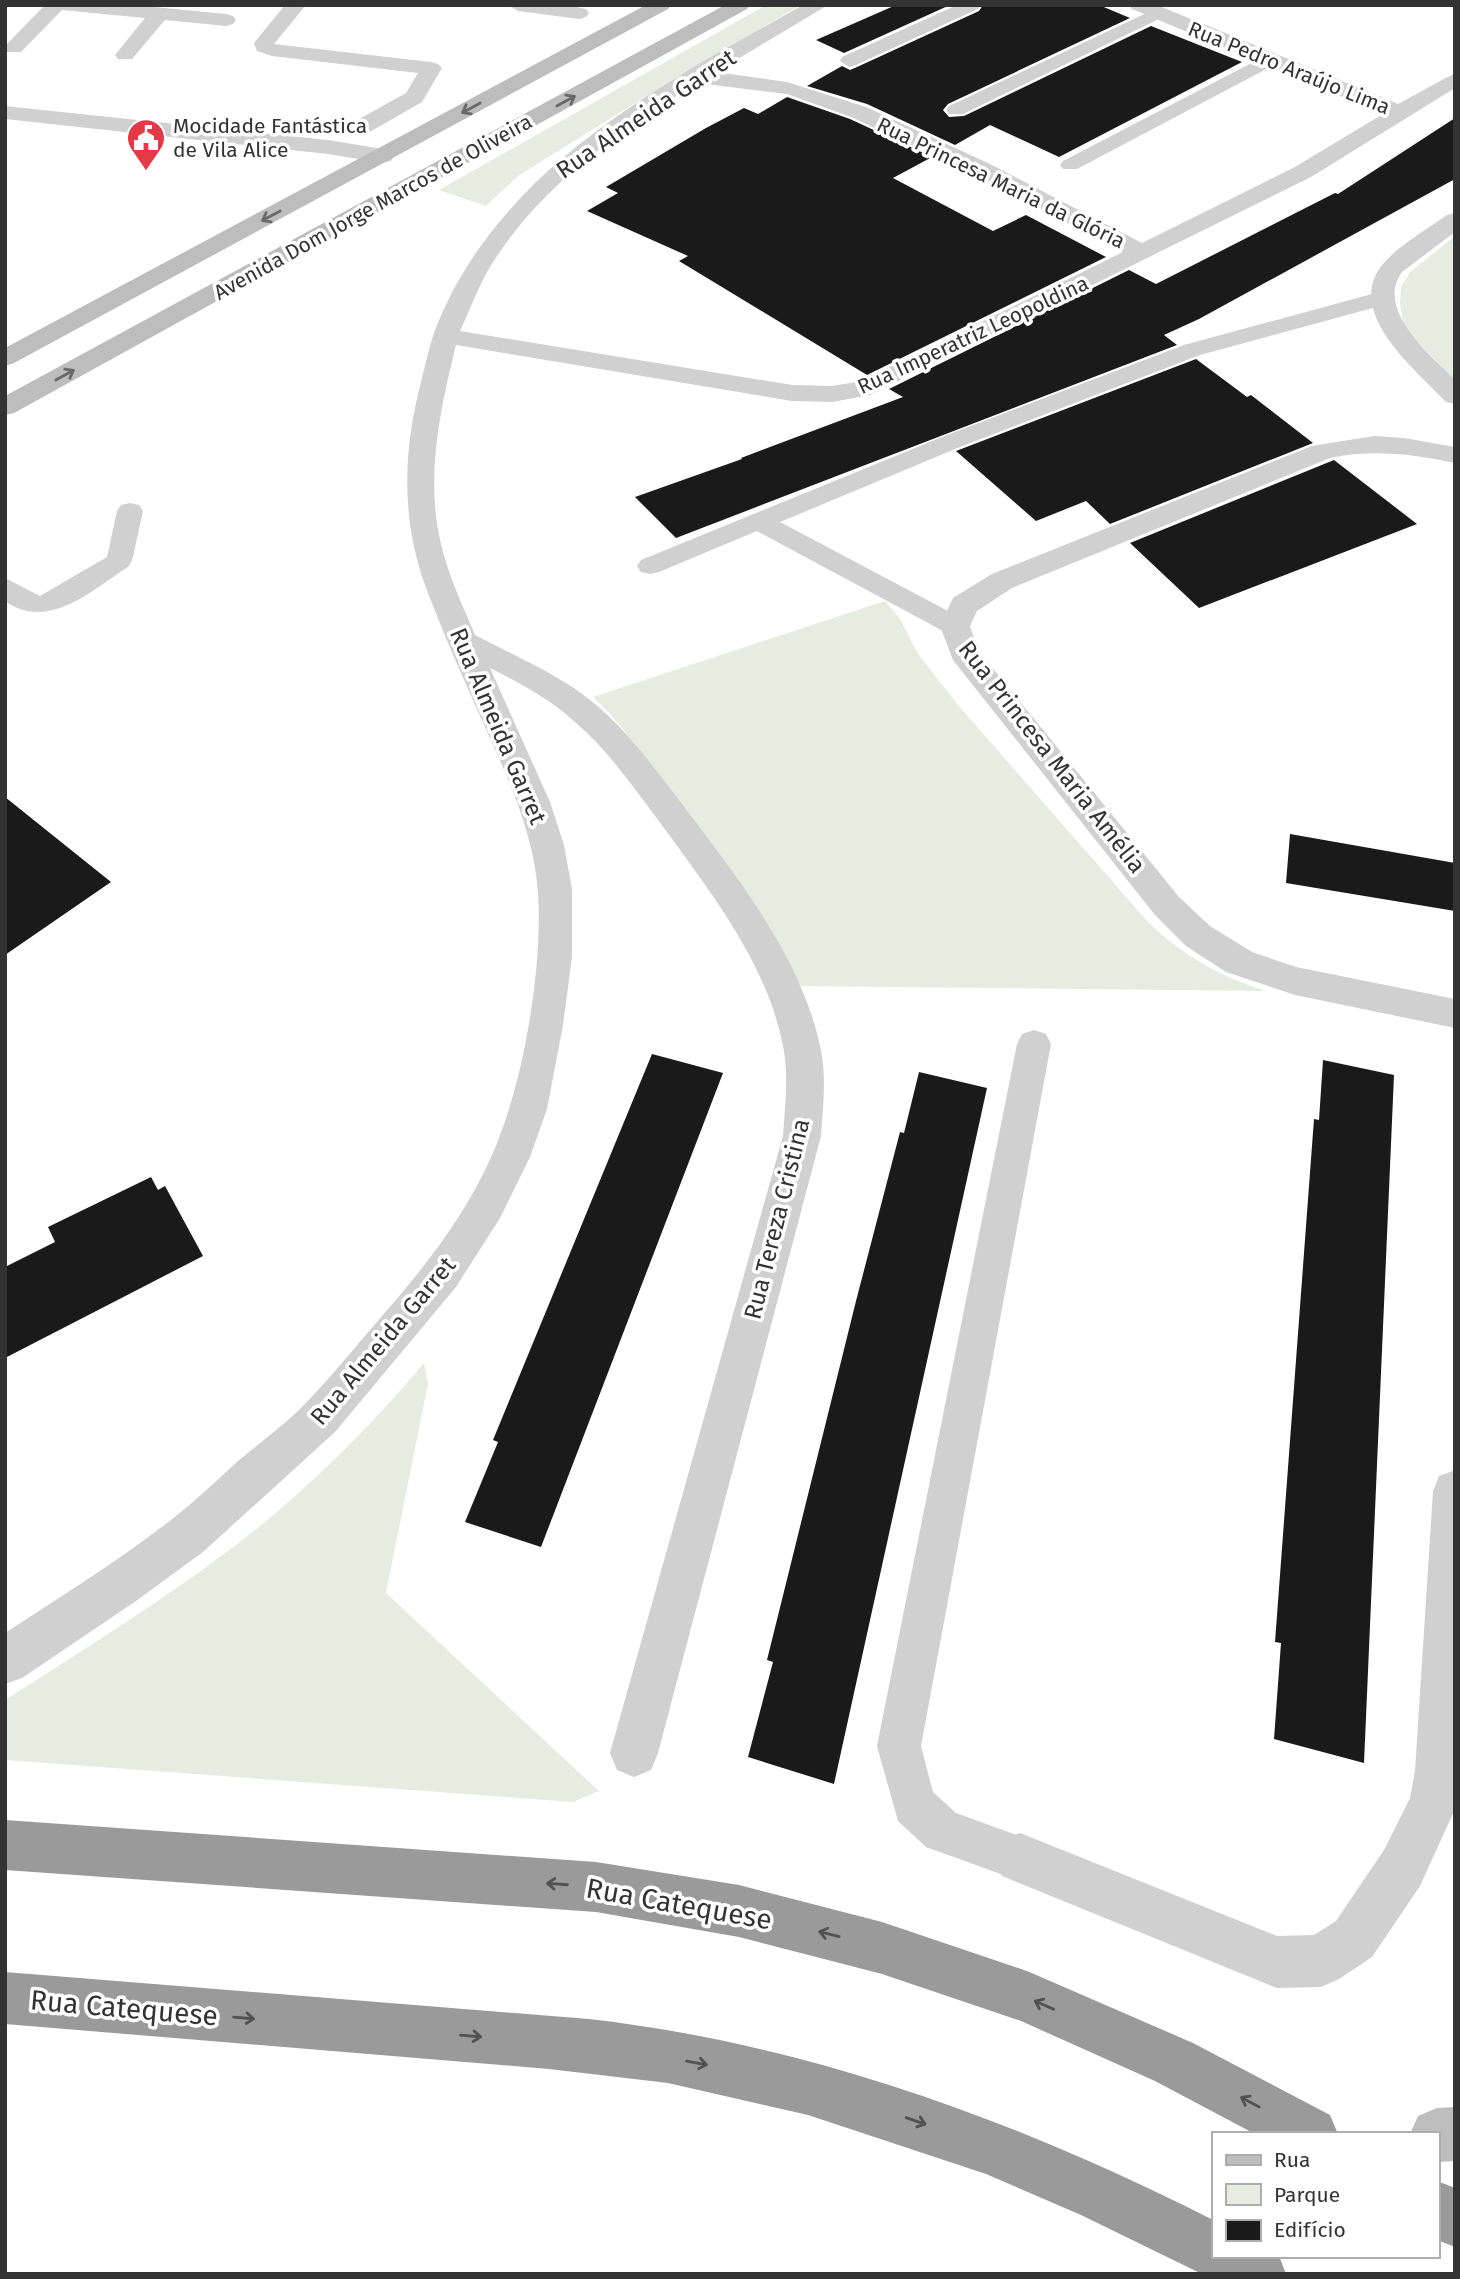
<svg xmlns="http://www.w3.org/2000/svg" width="1460" height="2279" font-family="'Fira Sans',sans-serif">
  <rect width="100%" height="100%" fill="#fff"/>
  <path fill="#e6ecdf" d="M766,5H801L680,75L518,176L486,206L439,190Z
    M1455,236V381L1403,326L1400,303L1401,287L1410,272Z
    M885,601L900,619L918,654L958,705L1148,922C1182,955 1221,977 1266,991L801,986C757,915 712,845 661,778C639,750 619,721 593,697Z
    M424,1363L428,1384L386,1593L599,1791L573,1802L5,1760V1700C80,1652 156,1605 228,1551C300,1497 366,1432 424,1363Z"/>
  <path fill="#1a1a1a" d="M896,5H950L844,53L816,40Z
    M983,5H1099L1130,18L948,104L943,110L949,117L964,116L1151,26L1242,62L1059,157L990,125L955,145L867,104L807,86L842,66L850,70L857,67L979,11Z
    M787,97L850,119L932,157L893,178L993,231L1026,215L1106,257L867,375L679,261L688,256L587,211L618,193L606,187L706,128L744,108L758,114Z
    M1455,118V179L1199,319L1164,335L1177,345L676,538L635,497L742,459L741,458L903,397L889,389L1129,270L1156,284L1335,193L1338,194Z
    M1196,359L1247,397L1251,395L1313,443L1110,524L1086,501L1036,521L956,451Z
    M1334,460L1417,524L1199,608L1130,543Z
    M5,797L111,882L5,955Z
    M1290,834L1455,863V911L1286,883Z
    M652,1054L723,1073L541,1547L465,1522L498,1442L493,1440Z
    M1323,1060L1394,1075L1364,1763L1274,1739L1281,1643L1275,1642L1314,1119L1319,1120Z
    M919,1072L987,1088L834,1784L748,1757L773,1662L767,1660L856,1301L900,1132L904,1133Z
    M151,1177L158,1190L165,1186L203,1256L5,1358V1267L55,1242L48,1227Z"/>
  <g fill="none" stroke-linecap="round" stroke-linejoin="round">
    <path fill="#d0d0d0" fill-rule="evenodd" d="M957,5H981L978,9L856,65L849,67L840,61L842,57Z
      M1155,9L1161,10L1164,14L1161,18L963,114H949L946,110L949,106Z
      M1269,54L1278,60L1276,64L1077,169H1063L1060,165L1063,161Z
      M1383,291L1391,293L1394,298L1391,303L1200,355L960,447L780,522L965,620L969,626L965,632L955,635L945,632L757,531L659,572L650,574L641,572L637,566L641,560L942,437L1184,345Z
      M130,503L139,505L143,511L132,561L128,567C92,590 48,632 5,601V578L40,596L107,557L117,511L121,505Z
      M1034,1030L1046,1034L1051,1044L921,1746L933,1792L956,1813L1036,1842L1043,1858L1036,1874L1020,1881L926,1847L898,1821L877,1746L1017,1044L1022,1034Z"/>
    <path fill="#d0d0d0" fill-rule="evenodd" d="M45,5H134L226,14L233,16L236,20L233,24L226,26L165,20L132,59H118L115,55L145,18L62,10L21,52H7V44Z
      M285,5H306L274,44L431,62L438,64L442,68L422,102L368,133H352L349,128L352,123L406,93L418,73L272,56L257,51L254,43Z
      M508,5H566L586,9L589,13L586,17L579,19L518,11Z
      M803,5H828L716,72L787,82L866,107L990,164L1142,243L1295,167L1383,114L1132,9L1129,5H1157L1398,104L1455,73V88L1311,177L870,395L832,402L792,401L456,345C440,410 425,477 441,544C448,575 463,606 475,635C516,657 559,674 595,704C629,732 655,769 682,804C736,876 801,956 820,1046C827,1075 823,1106 821,1136L658,1753L651,1770L634,1777L617,1770L610,1753L783,1136C785,1106 789,1075 783,1046C767,964 712,894 664,828C636,791 610,752 575,722C550,699 520,683 490,668L550,802L564,845L572,889V957L563,1025L547,1109L530,1157L500,1218L456,1287L335,1432L203,1552L136,1601L22,1678L5,1684V1633C60,1597 115,1563 167,1523C192,1504 214,1483 237,1462C258,1444 280,1428 300,1409C329,1380 355,1347 382,1316C424,1268 466,1215 492,1155C523,1086 543,969 538,893C534,834 509,780 485,727C464,680 443,633 425,585C401,518 403,451 421,382C425,366 429,348 434,333C496,169 659,86 803,5ZM698,83L787,94L851,117L974,174L1123,252L862,381L832,386L792,385L460,331C470,310 478,287 490,267C539,187 619,130 698,83Z
      M5,106L328,140L383,149L391,151L394,156L391,161L383,163L328,154L5,119Z
      M1455,213V232L1402,272C1374,310 1432,356 1455,380V404L1446,402C1415,369 1343,312 1383,264C1399,245 1426,230 1447,215Z
      M1374,436L1404,438L1455,447V463C1412,454 1373,449 1330,458L1012,588L977,611L970,626L978,650L1179,897L1210,926L1252,952L1296,967L1455,999V1028L1295,995L1226,972L1186,946L1155,915L953,660L940,626L953,598L992,574L1312,446Z
      M1455,1470V1809L1420,1886L1372,1957L1339,1979L1321,1987L1277,1988L1002,1876L995,1858L1002,1840L1020,1833L1277,1936L1314,1935L1336,1921L1384,1850L1410,1798L1415,1771L1433,1491L1439,1476Z"/>
    <path fill="#bdbdbd" fill-rule="evenodd" d="M646,5H671L668,9L14,363L5,366V348Z
      M725,5H750L747,9L14,413L5,415V396Z
      M1455,2107V2161L1437,2162V2134H1410L1418,2116L1437,2108Z"/>
    <path fill="#9a9a9a" fill-rule="evenodd" d="M5,1820L596,1862L739,1885L882,1922L1027,1971L1193,2043L1330,2115L1338,2134H1255L1155,2081L1021,2021L882,1974L739,1937L596,1912L5,1870Z
      M5,1972L589,2019C808,2044 1018,2121 1213,2220V2256H1279L1286,2274H1202L1081,2215L986,2174L808,2115L668,2083L549,2069L5,2024Z
      M1437,2181L1455,2188V2247L1437,2240Z"/>
  </g>
  <defs><path id="oneway-shaft" d="M-6 0H5M1.5-3L5.5 0L1.5 3" fill="none" stroke-width="1.6" stroke-linecap="round" stroke-linejoin="round" transform="scale(1.75)"/></defs>
  <g stroke="#6a6a6a">
    <use href="#oneway-shaft" transform="translate(566 101) rotate(-29)"/>
    <use href="#oneway-shaft" transform="translate(471 108) rotate(151)"/>
    <use href="#oneway-shaft" transform="translate(271 216) rotate(152)"/>
    <use href="#oneway-shaft" transform="translate(65 375) rotate(-29)"/>
  </g>
  <g stroke="#525252">
    <use href="#oneway-shaft" transform="translate(557 1884) rotate(-176)"/>
    <use href="#oneway-shaft" transform="translate(829 1934) rotate(-166)"/>
    <use href="#oneway-shaft" transform="translate(1044 2005) rotate(-156)"/>
    <use href="#oneway-shaft" transform="translate(244 2018) rotate(5)"/>
    <use href="#oneway-shaft" transform="translate(471 2036) rotate(5)"/>
    <use href="#oneway-shaft" transform="translate(697 2063) rotate(10)"/>
    <use href="#oneway-shaft" transform="translate(1250 2102) rotate(-152)"/>
    <use href="#oneway-shaft" transform="translate(916 2121) rotate(19)"/>
  </g>
  <defs>
    <symbol id="civic-pin" viewBox="-11 -11 22 30"><path d="M0 17L-7.5 6A9.5 9.5 0 1 1 7.5 6Z" fill="#e63946" stroke="#fff"/><path d="M-.6-6.5H3V-4.5H.6V-3L4-1V1h2V6H-6V1h2V-1L-.6-3ZM-1.2 2.5V6h2.4V2.5Z" fill="#fff"/></symbol>
  </defs>
  <g fill-rule="evenodd">
    <use href="#civic-pin" x="124" y="116" width="44" height="60"/>
  </g>
  <g text-anchor="middle" dominant-baseline="central" stroke-width="7" stroke-linejoin="round" paint-order="stroke">
    <g font-size="21" fill="#333" stroke="#fff">
      <text transform="translate(1289 68) rotate(22)">Rua Pedro Araújo Lima</text>
      <text transform="translate(1001 183) rotate(26)">Rua Princesa Maria da Glória</text>
      <text transform="translate(373 207) rotate(-29)">Avenida Dom Jorge Marcos de Oliveira</text>
      <text transform="translate(973 335) rotate(-25)">Rua Imperatriz Leopoldina</text>
    </g>
    <g font-size="21" fill="#333" stroke="#fff" text-anchor="start">
      <text x="173" y="126">Mocidade Fantástica<tspan x="173" dy="24">de Vila Alice</tspan></text>
    </g>
    <g font-size="24" fill="#333" stroke="#fff">
      <text transform="translate(646 114) rotate(-34)">Rua Almeida Garret</text>
      <text transform="translate(498 726) rotate(67)">Rua Almeida Garret</text>
      <text transform="translate(1052 757) rotate(52)">Rua Princesa Maria Amélia</text>
      <text transform="translate(777 1219) rotate(-76)">Rua Tereza Cristina</text>
      <text transform="translate(383 1341) rotate(-50)">Rua Almeida Garret</text>
    </g>
    <g font-size="28" fill="#333" stroke="#fff">
      <text transform="translate(679 1904) rotate(10)">Rua Catequese</text>
      <text transform="translate(124 2008) rotate(5)">Rua Catequese</text>
    </g>
  </g>
  <rect width="1460" height="2279" fill="none" stroke="#333333" stroke-width="14"/>
  <rect x="1212" y="2132" width="228" height="126" fill="#ffffff" stroke="#adadad" stroke-width="2"/>
  <rect x="1226" y="2155" width="35" height="10" fill="#bdbdbd" stroke="#adadad" stroke-width="2"/>
  <text x="1274" y="2167" font-size="21" fill="#333333">Rua</text>
  <rect x="1226" y="2184" width="35" height="21" fill="#e6ecdf" stroke="#adadad" stroke-width="2"/>
  <text x="1274" y="2202" font-size="21" fill="#333333">Parque</text>
  <rect x="1226" y="2220" width="35" height="21" fill="#1a1a1a" stroke="#adadad" stroke-width="2"/>
  <text x="1274" y="2237" font-size="21" fill="#333333">Edifício</text>
</svg>
